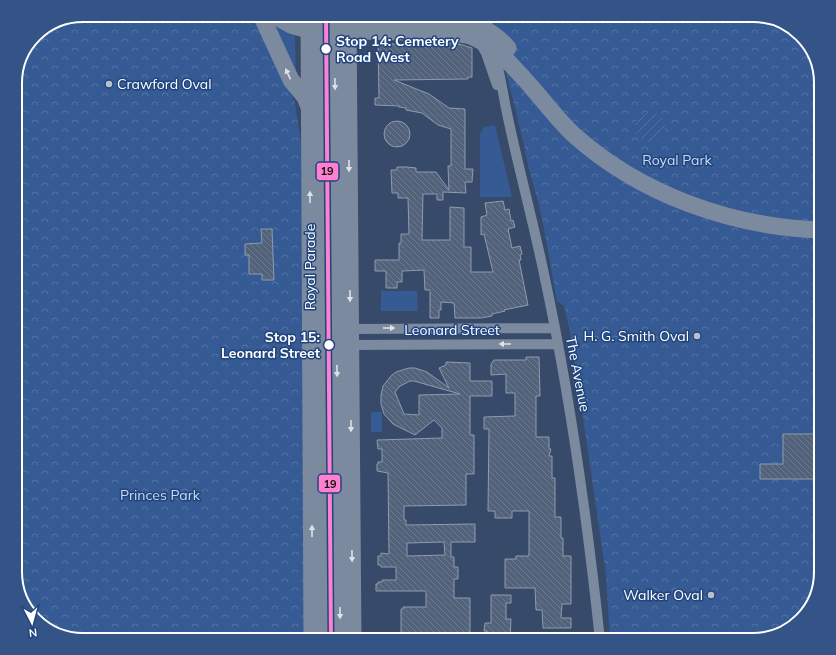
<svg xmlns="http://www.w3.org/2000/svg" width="836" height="655" font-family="Mulish,sans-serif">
  <defs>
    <pattern id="forest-crowns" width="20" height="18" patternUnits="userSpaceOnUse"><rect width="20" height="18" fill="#355a94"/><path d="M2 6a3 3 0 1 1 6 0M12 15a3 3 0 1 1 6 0" fill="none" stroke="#5373a4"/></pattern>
    <pattern id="garden-furrows" width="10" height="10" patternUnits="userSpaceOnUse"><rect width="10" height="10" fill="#355a94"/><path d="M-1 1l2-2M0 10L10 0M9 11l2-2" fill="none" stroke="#5373a4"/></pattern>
    <pattern id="building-back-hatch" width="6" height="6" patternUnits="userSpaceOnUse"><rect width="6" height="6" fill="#52627b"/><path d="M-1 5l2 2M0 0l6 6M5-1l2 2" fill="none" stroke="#6c7a8f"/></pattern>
  </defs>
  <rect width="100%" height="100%" fill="#374a69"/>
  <path fill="#355a94" d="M267,17L295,34L296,80Z
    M495,125L512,197H480V134L484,127Z
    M381,291H417L418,311H381Z
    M371,412H382V432H371Z"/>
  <path fill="url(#forest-crowns)" d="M83,15H258L261,24L295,103L301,143L306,640H83L38,623L22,602L15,576V78L22,53L38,32Z
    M492,15H753L798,32L814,53L821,83V572L804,617L783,633L753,640H610L606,575L582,411H579L575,387L577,379L570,332L564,306L557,301C551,271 547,240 540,210C535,188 527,167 524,145Z"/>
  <path fill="url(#garden-furrows)" d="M635 127a15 15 0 1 1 30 0a15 15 0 1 1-30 0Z"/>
  <path fill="url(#building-back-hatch)" stroke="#8f9bae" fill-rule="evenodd" d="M456,43L472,48V77H468V79L394,80L429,94L449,108L465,109V169H473L472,182H465L466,193L443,192V200H437V194H423L422,240H450V207L464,208V247H471V272H493L484,234L481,235V217L487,215L485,203L503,201L505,210L509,209L511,221L513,220L515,227L508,229L512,248L520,246L522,254L520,255L521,260H519L528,305L504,310L505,311L492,314V316L481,318H455L454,303L441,302V310H439V318H430V290H425L424,270L402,271V282H397V288H386V271H375V260H399V243H401V234H409L408,198H398V193H392L391,170H397V167H407L416,168V172H436L449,190L448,166H451V129L438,125L422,113L406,110V108L399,107V106L375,105V98H379L378,44H405V45Z
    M384 134a13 13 0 1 1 26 0a13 13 0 1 1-26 0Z
    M261,229H272L274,280H262V274H249V255H245V244L262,243Z
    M526,357H539L540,396H536V437H549V449H551L549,456H552V478H555V517H561V538H563V556H571V604H562L561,618H571V628H543L542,610H536L535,588H505V559H516V556H529V511H512V518H495V511H488L489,429H484V417L515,416V393H506V374L491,375V364L494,360H526Z
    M446,362L470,363V381H492V396H470V435H474V474H466V505L404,506V520H406V525L475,524V542H451V557H454V567H458V579H454V598H470V640H453V636H414V640H401V609H403V607H426V591H376V584H378V582H382V580H396V567H381V565H378V556H381V553L389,554L388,473L377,471V464H378V462H382V449H378L377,440L442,438V428L434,420L415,435L393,424L384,414L381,404V395L383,386L391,376L396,372L409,368H415L427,372L449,388L439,368L446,365ZM410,381H414L460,394L419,395V415L404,414L395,392L400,386ZM444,542L445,555L407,556V543Z
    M783,434H821V479H760V464H783Z
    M491,595H511V603H506V619H511L510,640H488L487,631H484L485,623H491Z"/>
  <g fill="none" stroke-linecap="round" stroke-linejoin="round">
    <path stroke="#7c8a9f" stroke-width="10" d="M485,15L490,32
      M480,43L486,53L497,85
      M494,50C500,72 503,95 508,118C519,170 533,221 544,274C570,395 587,517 600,640
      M350,329L555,328
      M350,345L558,344"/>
    <path stroke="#7c8a9f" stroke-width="17" d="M261,15L291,80L305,97L309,107
      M273,15L291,25L308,30L455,33L470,36L477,39L490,46L503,56C513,67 524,78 534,90C547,105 559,121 574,135C641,195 732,227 821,230
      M309,15L312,640
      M321,15L326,640
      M335,17L340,640
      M337,17C359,18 381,17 402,17C441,17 481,16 508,48
      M348,17L353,640"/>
    <defs>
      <path id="tram-1" d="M326,15L331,640"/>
    </defs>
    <use href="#tram-1" stroke="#22457e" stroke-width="7"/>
    <use href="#tram-1" stroke="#ff80d0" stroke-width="4"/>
  </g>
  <defs><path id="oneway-solid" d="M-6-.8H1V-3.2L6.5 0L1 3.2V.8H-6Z"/></defs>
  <g fill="#dee2e7">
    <use href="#oneway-solid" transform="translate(288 74) rotate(-115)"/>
    <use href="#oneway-solid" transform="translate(335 84) rotate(89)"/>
    <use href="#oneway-solid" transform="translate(349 166) rotate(90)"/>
    <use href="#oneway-solid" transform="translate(310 197) rotate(-90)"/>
    <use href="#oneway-solid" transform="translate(350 296) rotate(90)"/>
    <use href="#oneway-solid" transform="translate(389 328)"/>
    <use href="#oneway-solid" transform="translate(505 344) rotate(180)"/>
    <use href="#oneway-solid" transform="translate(337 371) rotate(89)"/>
    <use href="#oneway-solid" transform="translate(351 426) rotate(90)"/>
    <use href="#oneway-solid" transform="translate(312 531) rotate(-90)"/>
    <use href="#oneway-solid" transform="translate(352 556) rotate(89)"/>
    <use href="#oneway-solid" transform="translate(340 613) rotate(89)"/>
  </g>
  <g fill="#fff" stroke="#22457e" stroke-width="1.5">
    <circle cx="326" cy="49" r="5.5"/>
    <circle cx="329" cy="345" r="5.5"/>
  </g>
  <g fill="#b9c0ca" stroke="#22457e" stroke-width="1.5">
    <circle cx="109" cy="84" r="4"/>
    <circle cx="697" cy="336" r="4"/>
    <circle cx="711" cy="595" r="4"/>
  </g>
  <g text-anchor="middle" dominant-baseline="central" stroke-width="3" stroke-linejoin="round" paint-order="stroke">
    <g font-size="14" font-weight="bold" fill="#fff" stroke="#22457e" text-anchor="start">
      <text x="336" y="41">Stop 14: Cemetery<tspan x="336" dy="16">Road West</tspan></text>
      <text x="320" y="337" text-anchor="end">Stop 15:<tspan x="320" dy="16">Leonard Street</tspan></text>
    </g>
    <g font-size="14" fill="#fff" stroke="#22457e" text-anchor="end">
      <text x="117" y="84" text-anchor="start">Crawford Oval</text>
      <text x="689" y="336">H. G. Smith Oval</text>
      <text x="703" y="595">Walker Oval</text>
    </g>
    <g font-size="14" fill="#c9dbf5" stroke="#22457e">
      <text x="677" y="160">Royal Park</text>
      <text x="160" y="495">Princes Park</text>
    </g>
    <g font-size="14" fill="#fff" stroke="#22457e">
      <text transform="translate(310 267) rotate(-90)">Royal Parade</text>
      <text x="452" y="330">Leonard Street</text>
      <text transform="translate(578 374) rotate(79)">The Avenue</text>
    </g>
  </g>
  <path d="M0 0H836V655H0ZM83 22H753A61 61 0 0 1 814 83V572A61 61 0 0 1 753 633H83A61 61 0 0 1 22 572V83A61 61 0 0 1 83 22Z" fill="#345488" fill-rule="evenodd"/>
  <path fill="none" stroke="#fff" stroke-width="2" d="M83 22H753A61 61 0 0 1 814 83V572A61 61 0 0 1 753 633H83A61 61 0 0 1 22 572V83A61 61 0 0 1 83 22Z"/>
  <g stroke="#22457e" stroke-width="1.5">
    <rect x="316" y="162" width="23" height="19" rx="4" fill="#ff80d0"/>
    <rect x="318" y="474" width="23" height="19" rx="4" fill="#ff80d0"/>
  </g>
  <g font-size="11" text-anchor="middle" font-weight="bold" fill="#111">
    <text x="327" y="175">19</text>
    <text x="330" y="488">19</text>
  </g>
  <g transform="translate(32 623) rotate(174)" stroke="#22457e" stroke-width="3" paint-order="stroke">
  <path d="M0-3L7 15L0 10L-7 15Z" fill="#ffffff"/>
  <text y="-6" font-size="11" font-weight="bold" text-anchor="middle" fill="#ffffff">N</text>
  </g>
</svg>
